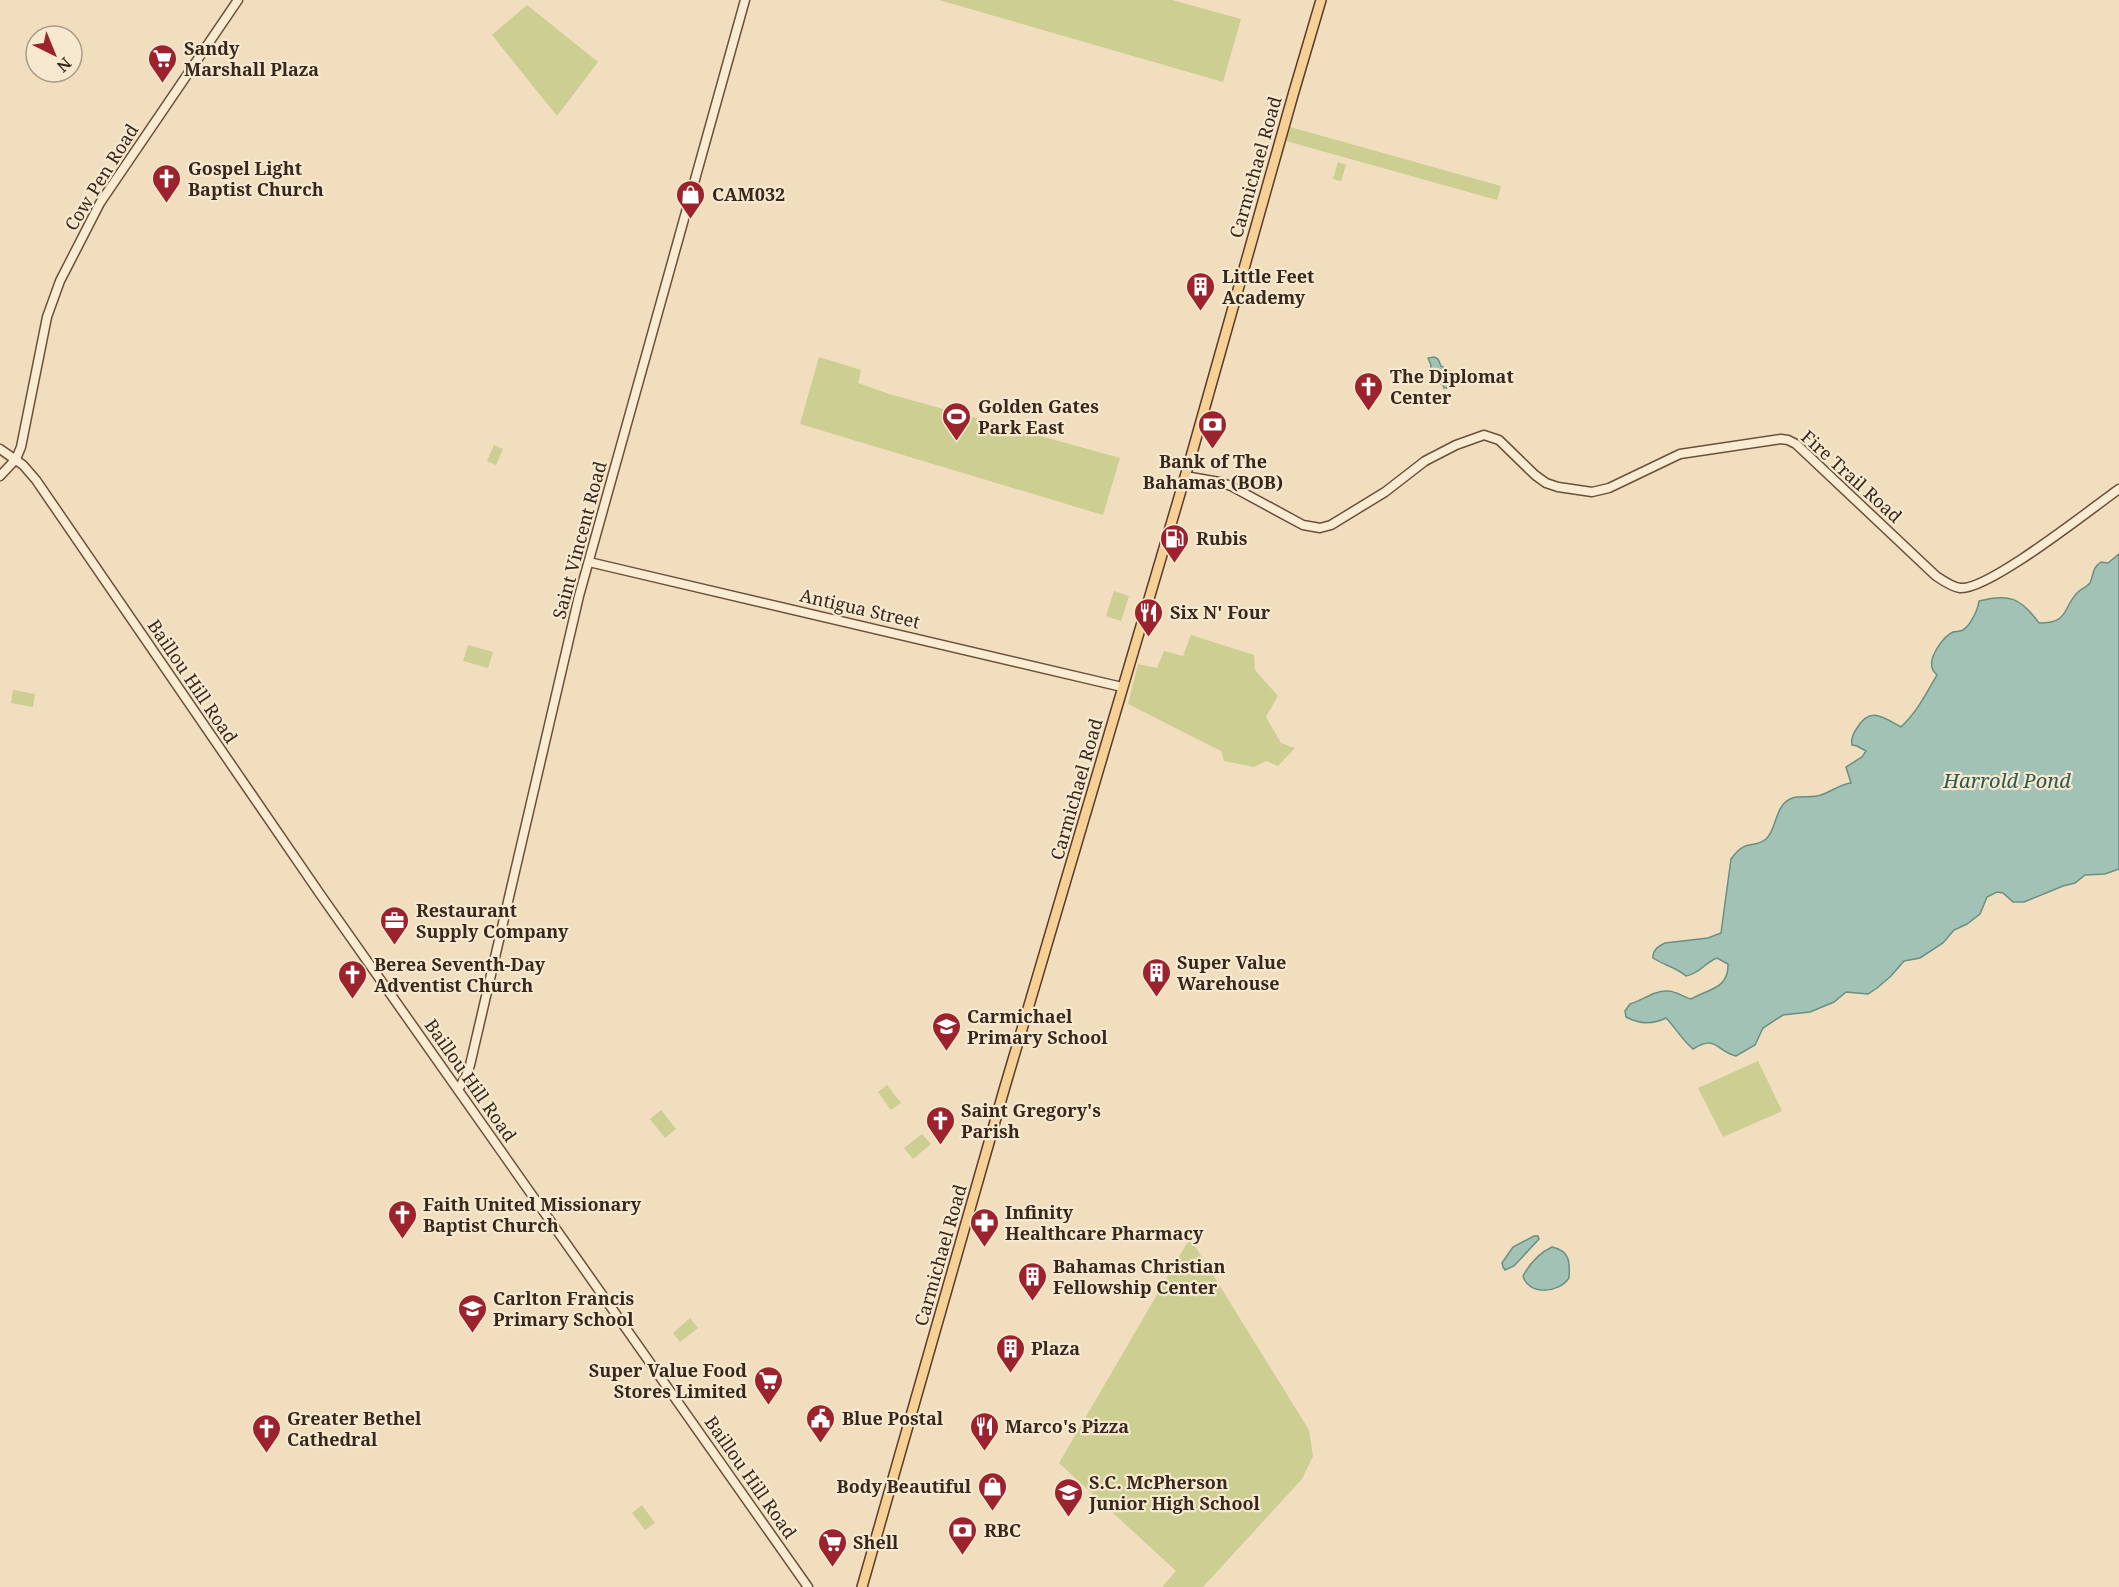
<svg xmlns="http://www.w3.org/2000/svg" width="2119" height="1587" font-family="'Noto Serif',serif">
  <rect width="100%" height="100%" fill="#f0debf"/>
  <path fill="#ccce92" d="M939,0H1172L1241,19L1223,82Z
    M527,5L598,62L557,116L492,35Z
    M1290,127L1501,186L1497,200L1286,141Z
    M1338,162L1346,165L1341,181L1333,179Z
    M819,357L861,370L858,383L889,394L1120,458L1103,515L800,424Z
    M494,445L503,449L496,465L487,461Z
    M1114,591L1129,596L1121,621L1106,616Z
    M1191,635L1254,655L1255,670L1278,696L1266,717L1281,743L1295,748L1278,766L1266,761L1254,767L1224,761L1221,751L1128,704L1138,664L1157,668L1164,651L1183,656Z
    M468,645L493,652L488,668L463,661Z
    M13,690L35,694L33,707L11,703Z
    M1758,1061L1782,1111L1723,1137L1698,1088Z
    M887,1085L901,1103L891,1110L878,1092Z
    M661,1110L676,1129L665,1138L650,1119Z
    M922,1134L931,1144L913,1159L904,1148Z
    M1190,1238L1309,1430L1313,1456L1302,1479L1203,1587H1162L1176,1571L1059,1463Z
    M690,1318L698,1328L680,1342L673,1333Z
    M642,1505L655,1523L645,1530L632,1513Z"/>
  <path fill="#a2c2b6" stroke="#699083" stroke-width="1.5" d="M1434,357L1438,359L1441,366L1450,371L1453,386L1451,388H1444L1443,385L1438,382L1435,375L1430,372L1431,365L1428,358Z
    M2119,554V869L2105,874L2085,875L2075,883L2063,886L2024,902H2013L2003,893L1997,892L1987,897L1980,914L1967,924L1954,930L1943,943L1920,958L1904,961L1891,976L1877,988L1868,994L1846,992L1834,1002L1810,1012L1783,1015L1763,1028L1755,1045L1736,1056C1715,1051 1717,1034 1693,1049C1682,1040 1676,1028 1666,1018C1652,1025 1639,1024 1626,1017L1625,1011L1630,1004C1642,1001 1654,990 1668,991C1675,991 1684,997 1691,999C1708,989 1729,989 1728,964L1717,958C1704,963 1701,973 1686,976C1676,967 1663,965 1653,958C1652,950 1658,946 1665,943L1708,938L1721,933L1731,859C1747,837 1752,850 1766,839C1775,831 1775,815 1782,806C1793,791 1807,800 1821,795C1833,791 1838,785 1851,783L1846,767L1862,757L1866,751L1857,746L1852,745C1851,738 1853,734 1857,728C1870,706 1883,717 1901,727C1917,712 1926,694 1937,675C1935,673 1932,669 1932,667C1929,656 1944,636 1953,632C1957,631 1959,632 1963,630C1971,625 1978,609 1979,601C2009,593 2021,598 2039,623C2070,623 2062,608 2078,592C2082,588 2087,587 2090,583C2094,574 2092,568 2101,562L2108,563Z
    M1534,1236H1538L1539,1239L1514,1266L1505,1270L1503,1267L1502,1263L1513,1247Z
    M1552,1247C1570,1251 1570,1262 1569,1278C1558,1294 1528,1295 1523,1276C1530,1263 1539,1253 1552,1247Z"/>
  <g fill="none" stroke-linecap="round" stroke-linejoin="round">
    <defs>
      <path id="secondary" d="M0,449L23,465L36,480L320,894L808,1587
        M0,476L16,459L21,447L47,317L60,281L100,203L238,0
        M1185,476L1219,482L1231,486L1303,525L1320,528L1331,525L1385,492L1425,461L1456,445L1484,435L1499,440L1535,475L1546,483L1558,487L1592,492L1609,488L1680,454L1781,439L1788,440L1796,444L1936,576C1942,580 1952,587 1960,588C1988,591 2092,508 2119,489
        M589,562L1122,687
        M458,1090L466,1076L470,1065L579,596L745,0"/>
      <path id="primary" d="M862,1587L1004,1090L1190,460L1293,95L1321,0"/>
    </defs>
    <use href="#secondary" stroke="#6b4f3a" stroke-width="11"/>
    <use href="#primary" stroke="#573c2b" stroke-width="12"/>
    <use href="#secondary" stroke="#faecd2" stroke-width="8"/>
    <use href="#primary" stroke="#f6d094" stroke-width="9"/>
  </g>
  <defs>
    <symbol id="supermarket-pin" viewBox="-11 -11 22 30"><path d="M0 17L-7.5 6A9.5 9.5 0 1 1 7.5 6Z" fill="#9c232d" stroke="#f7e9cf"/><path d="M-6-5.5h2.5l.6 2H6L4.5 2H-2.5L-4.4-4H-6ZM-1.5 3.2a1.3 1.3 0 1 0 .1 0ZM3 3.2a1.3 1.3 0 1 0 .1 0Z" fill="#fff"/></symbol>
    <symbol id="church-pin" viewBox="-11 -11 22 30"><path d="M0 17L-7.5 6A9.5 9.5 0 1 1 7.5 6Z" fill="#9c232d" stroke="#f7e9cf"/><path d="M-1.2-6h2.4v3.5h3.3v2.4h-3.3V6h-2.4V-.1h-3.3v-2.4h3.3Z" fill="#fff"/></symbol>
    <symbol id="shop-pin" viewBox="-11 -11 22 30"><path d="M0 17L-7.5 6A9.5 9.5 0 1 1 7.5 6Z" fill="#9c232d" stroke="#f7e9cf"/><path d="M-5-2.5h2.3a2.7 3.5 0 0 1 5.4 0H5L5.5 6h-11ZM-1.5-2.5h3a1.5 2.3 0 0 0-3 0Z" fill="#fff"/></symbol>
    <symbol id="building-pin" viewBox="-11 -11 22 30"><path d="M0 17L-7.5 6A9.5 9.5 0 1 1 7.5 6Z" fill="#9c232d" stroke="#f7e9cf"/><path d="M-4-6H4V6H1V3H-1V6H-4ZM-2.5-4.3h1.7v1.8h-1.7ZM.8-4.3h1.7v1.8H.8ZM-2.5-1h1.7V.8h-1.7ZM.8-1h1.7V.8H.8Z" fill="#fff"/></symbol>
    <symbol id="stadium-pin" viewBox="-11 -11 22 30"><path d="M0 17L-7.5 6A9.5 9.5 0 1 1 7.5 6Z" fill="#9c232d" stroke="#f7e9cf"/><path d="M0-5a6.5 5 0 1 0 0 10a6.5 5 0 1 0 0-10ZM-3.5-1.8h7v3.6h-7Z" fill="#fff"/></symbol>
    <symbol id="bank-pin" viewBox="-11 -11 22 30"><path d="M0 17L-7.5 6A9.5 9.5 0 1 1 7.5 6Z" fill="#9c232d" stroke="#f7e9cf"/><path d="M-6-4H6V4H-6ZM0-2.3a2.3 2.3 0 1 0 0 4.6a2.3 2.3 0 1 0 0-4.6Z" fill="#fff"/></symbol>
    <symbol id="fuel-pin" viewBox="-11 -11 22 30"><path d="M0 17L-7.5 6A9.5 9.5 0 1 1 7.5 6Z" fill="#9c232d" stroke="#f7e9cf"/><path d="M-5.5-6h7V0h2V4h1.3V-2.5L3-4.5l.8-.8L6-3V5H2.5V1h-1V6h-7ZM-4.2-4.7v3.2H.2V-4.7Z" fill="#fff"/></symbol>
    <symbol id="restaurant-pin" viewBox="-11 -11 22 30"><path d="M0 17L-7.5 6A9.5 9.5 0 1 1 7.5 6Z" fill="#9c232d" stroke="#f7e9cf"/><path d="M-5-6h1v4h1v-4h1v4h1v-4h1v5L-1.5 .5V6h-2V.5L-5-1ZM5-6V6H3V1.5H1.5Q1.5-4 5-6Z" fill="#fff"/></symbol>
    <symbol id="office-pin" viewBox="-11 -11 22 30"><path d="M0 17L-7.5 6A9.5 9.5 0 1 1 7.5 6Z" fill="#9c232d" stroke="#f7e9cf"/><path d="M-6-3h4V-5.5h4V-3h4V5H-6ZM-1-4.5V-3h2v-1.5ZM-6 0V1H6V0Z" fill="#fff"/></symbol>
    <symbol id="school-pin" viewBox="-11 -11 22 30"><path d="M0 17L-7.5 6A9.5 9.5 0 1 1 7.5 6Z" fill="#9c232d" stroke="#f7e9cf"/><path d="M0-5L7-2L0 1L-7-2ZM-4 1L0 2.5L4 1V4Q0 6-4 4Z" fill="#fff"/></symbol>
    <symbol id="pharmacy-pin" viewBox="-11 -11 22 30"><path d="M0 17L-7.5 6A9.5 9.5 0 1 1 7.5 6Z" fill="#9c232d" stroke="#f7e9cf"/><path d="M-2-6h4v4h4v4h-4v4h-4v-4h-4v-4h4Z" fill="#fff"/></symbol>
    <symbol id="civic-pin" viewBox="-11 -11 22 30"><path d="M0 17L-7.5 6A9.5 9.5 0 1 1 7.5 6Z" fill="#9c232d" stroke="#f7e9cf"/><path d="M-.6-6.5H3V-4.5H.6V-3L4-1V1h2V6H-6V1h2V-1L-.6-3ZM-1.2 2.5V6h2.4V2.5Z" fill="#fff"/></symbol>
  </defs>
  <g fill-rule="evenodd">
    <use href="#supermarket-pin" x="146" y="42" width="33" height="45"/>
    <use href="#church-pin" x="150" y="162" width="33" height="45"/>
    <use href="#shop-pin" x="674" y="178" width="33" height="45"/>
    <use href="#building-pin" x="1184" y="270" width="33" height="45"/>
    <use href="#church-pin" x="1352" y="370" width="33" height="45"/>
    <use href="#stadium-pin" x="940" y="400" width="33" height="45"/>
    <use href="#bank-pin" x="1196" y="408" width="33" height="45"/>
    <use href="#fuel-pin" x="1158" y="522" width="33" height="45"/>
    <use href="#restaurant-pin" x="1132" y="596" width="33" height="45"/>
    <use href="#office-pin" x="378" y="904" width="33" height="45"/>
    <use href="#building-pin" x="1140" y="956" width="33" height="45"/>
    <use href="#church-pin" x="336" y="958" width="33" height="45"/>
    <use href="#school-pin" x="930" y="1010" width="33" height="45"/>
    <use href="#church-pin" x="924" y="1104" width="33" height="45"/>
    <use href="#church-pin" x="386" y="1198" width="33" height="45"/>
    <use href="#pharmacy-pin" x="968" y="1206" width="33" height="45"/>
    <use href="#building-pin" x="1016" y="1260" width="33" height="45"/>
    <use href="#school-pin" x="456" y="1292" width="33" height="45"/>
    <use href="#building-pin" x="994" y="1332" width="33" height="45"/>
    <use href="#supermarket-pin" x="752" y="1364" width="33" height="45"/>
    <use href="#civic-pin" x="804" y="1402" width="33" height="45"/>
    <use href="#restaurant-pin" x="968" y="1410" width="33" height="45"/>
    <use href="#church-pin" x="250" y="1412" width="33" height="45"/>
    <use href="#shop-pin" x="976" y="1470" width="33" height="45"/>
    <use href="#school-pin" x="1052" y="1476" width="33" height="45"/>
    <use href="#bank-pin" x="946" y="1514" width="33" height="45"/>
    <use href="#supermarket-pin" x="816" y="1526" width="33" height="45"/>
  </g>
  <g text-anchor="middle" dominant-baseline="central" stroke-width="4.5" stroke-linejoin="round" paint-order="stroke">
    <g font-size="18" font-weight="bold" fill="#38271c" stroke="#f7e9cf" text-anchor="start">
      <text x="184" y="48">Sandy<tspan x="184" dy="21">Marshall Plaza</tspan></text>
      <text x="188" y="168">Gospel Light<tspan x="188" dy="21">Baptist Church</tspan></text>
      <text x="712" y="194">CAM032</text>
      <text x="1222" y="276">Little Feet<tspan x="1222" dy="21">Academy</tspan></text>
      <text x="1390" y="376">The Diplomat<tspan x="1390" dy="21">Center</tspan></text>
      <text x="978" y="406">Golden Gates<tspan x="978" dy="21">Park East</tspan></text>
      <text x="1213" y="461" text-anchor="middle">Bank of The<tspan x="1213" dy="21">Bahamas (BOB)</tspan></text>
      <text x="1196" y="538">Rubis</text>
      <text x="1170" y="612">Six N' Four</text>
      <text x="416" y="910">Restaurant<tspan x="416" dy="21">Supply Company</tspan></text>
      <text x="1177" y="962">Super Value<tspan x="1177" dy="21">Warehouse</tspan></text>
      <text x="374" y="964">Berea Seventh-Day<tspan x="374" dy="21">Adventist Church</tspan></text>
      <text x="967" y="1016">Carmichael<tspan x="967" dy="21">Primary School</tspan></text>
      <text x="961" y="1110">Saint Gregory's<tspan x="961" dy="21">Parish</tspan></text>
      <text x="423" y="1204">Faith United Missionary<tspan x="423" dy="21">Baptist Church</tspan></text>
      <text x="1005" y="1212">Infinity<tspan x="1005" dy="21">Healthcare Pharmacy</tspan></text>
      <text x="1053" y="1266">Bahamas Christian<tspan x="1053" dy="21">Fellowship Center</tspan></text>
      <text x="493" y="1298">Carlton Francis<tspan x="493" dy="21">Primary School</tspan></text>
      <text x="1031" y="1348">Plaza</text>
      <text x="747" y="1370" text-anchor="end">Super Value Food<tspan x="747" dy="21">Stores Limited</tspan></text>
      <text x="287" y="1418">Greater Bethel<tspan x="287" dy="21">Cathedral</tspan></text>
      <text x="842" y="1418">Blue Postal</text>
      <text x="1005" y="1426">Marco's Pizza</text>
      <text x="1089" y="1482">S.C. McPherson<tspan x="1089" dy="21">Junior High School</tspan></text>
      <text x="971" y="1486" text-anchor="end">Body Beautiful</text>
      <text x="984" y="1530">RBC</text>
      <text x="853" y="1542">Shell</text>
    </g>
    <g font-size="18" fill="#38271c" stroke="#f7e9cf">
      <text transform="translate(1255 167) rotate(-74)">Carmichael Road</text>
      <text transform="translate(101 177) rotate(-58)">Cow Pen Road</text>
      <text transform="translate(1852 476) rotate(42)">Fire Trail Road</text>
      <text transform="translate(579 540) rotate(-75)">Saint Vincent Road</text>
      <text transform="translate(860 608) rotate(13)">Antigua Street</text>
      <text transform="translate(193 681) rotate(56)">Baillou Hill Road</text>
      <text transform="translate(1076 789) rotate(-74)">Carmichael Road</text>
      <text transform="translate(471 1080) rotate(55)">Baillou Hill Road</text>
      <text transform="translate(940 1255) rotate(-74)">Carmichael Road</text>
      <text transform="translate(751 1477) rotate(55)">Baillou Hill Road</text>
    </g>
    <g font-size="20" font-style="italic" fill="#2a5953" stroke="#f7e9cf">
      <text x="2007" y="780">Harrold Pond</text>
    </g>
  </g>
  <g transform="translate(54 54) rotate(137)"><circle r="28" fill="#f7e9cf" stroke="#ab9b87" stroke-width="1.5"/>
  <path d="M0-4.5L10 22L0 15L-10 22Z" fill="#9c232d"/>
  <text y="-9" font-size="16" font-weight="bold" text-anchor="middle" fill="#38271c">N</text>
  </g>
</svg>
